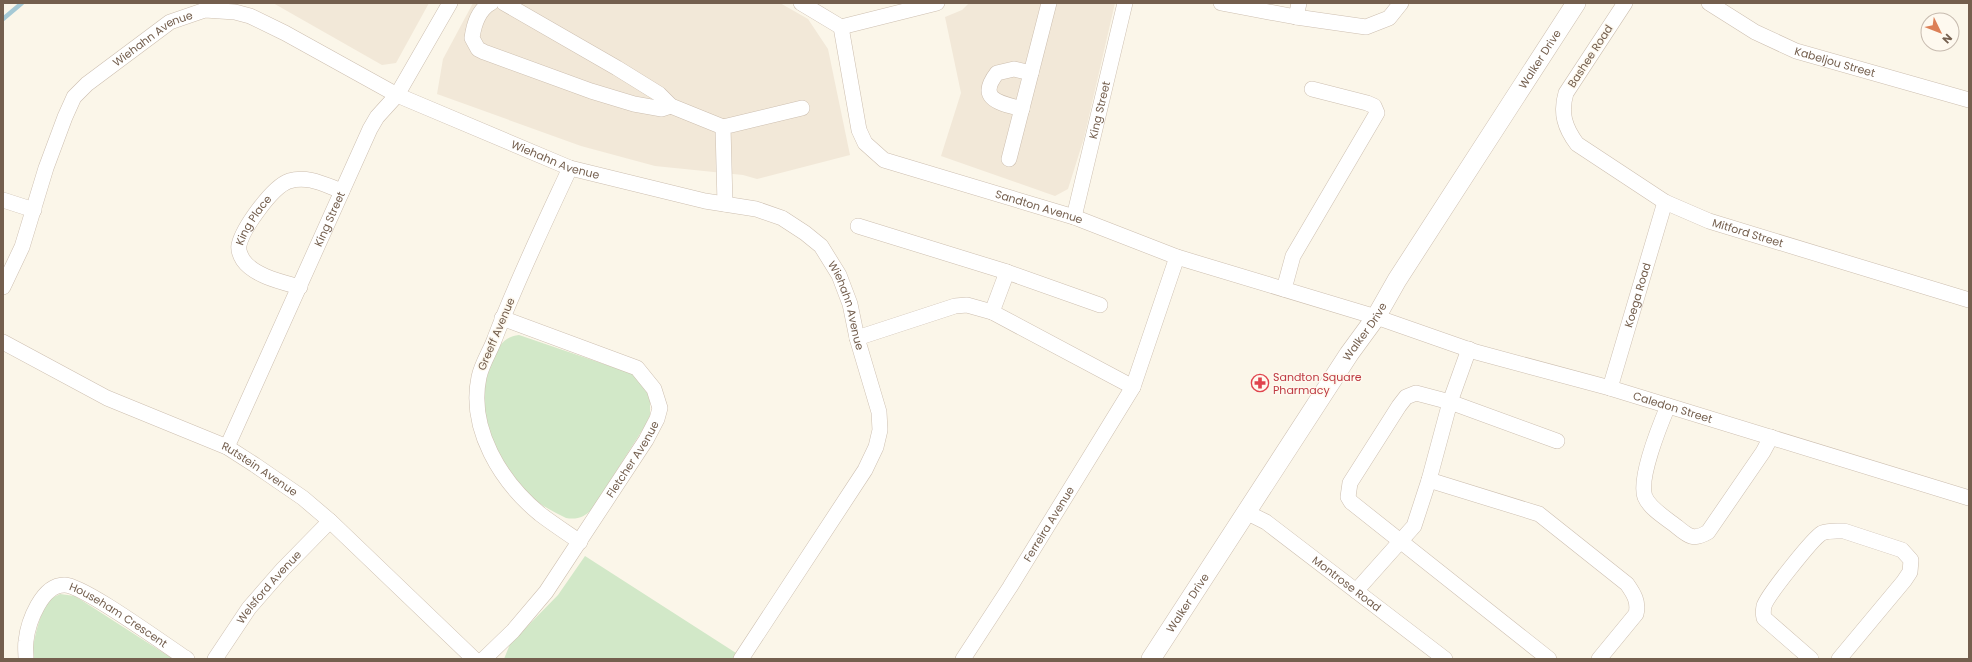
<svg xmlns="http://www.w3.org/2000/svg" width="1972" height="662" font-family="Poppins,sans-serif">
  <rect width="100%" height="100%" fill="#fbf6e9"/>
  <path fill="#f2e8d8" d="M273,3H429L396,63L382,65Z
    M473,3H780L808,19L828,49L850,155L757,179L743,175L655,166L581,146L437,94L443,59Z
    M969,3H1115L1084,138L1068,189L1055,196L941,156L961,93L945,17L962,10Z"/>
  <path fill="#d2e8c8" d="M519,335L633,374L648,390L650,401V415L645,426L592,509C585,517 577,520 566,518C552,511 536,503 525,492C501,467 475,415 485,380C487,373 490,367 493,360C499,346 503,337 519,335Z
    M585,556L736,653L733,659H504L510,644L558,595Z
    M60,594L75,596L173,659H32C32,645 40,611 49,601C53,597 56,596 60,594Z"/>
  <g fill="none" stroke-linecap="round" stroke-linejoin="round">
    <path stroke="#a5c9d5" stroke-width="4.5" d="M3,19L22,3"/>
    <defs>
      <g id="minor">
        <path d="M491,3C478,10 474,24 472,38L478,49L484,52L591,91L634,104L662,109L671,106"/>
        <path d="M504,3L617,68L659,94L671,106L723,127"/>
        <path id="s1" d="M801,3L841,27L859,130L865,143L884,160L1074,217L1177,257L1376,317L1476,352L1610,388L1969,498"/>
        <path d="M1221,3L1296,17L1366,27L1389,18L1401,3"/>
        <path id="s2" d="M1625,3L1566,93C1560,113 1565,128 1577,144L1665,202L1709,221L1969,300"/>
        <path id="s3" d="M1709,3L1755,32L1796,51L1969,100"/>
        <path d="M1296,17L1299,3"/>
        <path d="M841,27L937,3"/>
        <path d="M1022,109C1001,103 976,100 997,73L1014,69L1031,73"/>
        <path d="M1009,159L1049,3"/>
        <path d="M570,168C544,224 517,280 495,338C491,350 482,363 479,377C468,429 501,482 540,514C553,524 567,533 580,542"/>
        <path d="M3,200L34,210"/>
        <path d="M725,204L723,127L802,108"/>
        <path id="s4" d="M1074,217L1125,3"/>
        <path d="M858,226L1007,272L1100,305"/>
        <path id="s5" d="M3,287L22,247L46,168L65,117L74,97L87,84L170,22L205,10L235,12L250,16L285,33L397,95L570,168L705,201L756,209L782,218L805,233L821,246L839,275L850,304L857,338L879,412L880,430L876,447L865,470L741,659"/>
        <path id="s6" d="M300,287C282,282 254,276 243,260C240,255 238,250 239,245C243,228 272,187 289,181C308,175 325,185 342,191"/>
        <path d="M1284,289L1293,256L1377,113L1374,106L1367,103L1312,89"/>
        <path d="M992,312L1007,272"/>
        <path d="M857,338L955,306L967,305L992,312L1133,387"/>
        <path id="s7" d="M3,342L107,398L227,447L255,465L303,498L330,521L474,659"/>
        <path id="s8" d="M1610,388L1665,202"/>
        <path d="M1668,406C1660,425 1638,479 1645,497C1650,509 1666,518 1676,526C1688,536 1693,541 1708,532L1763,452L1771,437"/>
        <path id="s9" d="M227,447L370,129L377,117L397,95L450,3"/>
        <path d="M1429,480L1539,514L1627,584C1634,594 1639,602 1636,614L1599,659"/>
        <path id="s10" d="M1246,512L1266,522L1445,659"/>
        <path d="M1356,591L1414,526L1429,480L1450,402L1469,349"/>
        <path id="s11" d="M26,659C26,653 25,646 26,641C28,622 42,584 65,585C85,586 165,645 187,659"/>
        <path id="s12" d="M215,659L249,608L283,569L330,521"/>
        <path id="s13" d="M484,659L513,631L546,592L646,440L657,419L660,408L654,389L637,368L502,318"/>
        <path id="s14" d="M963,659L1010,587L1133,387L1177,257"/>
        <path d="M1549,659L1351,502L1348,497L1350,483L1399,406L1406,397L1416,393L1450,402L1557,441"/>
        <path d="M1811,659L1764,618C1763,614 1763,611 1764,606C1767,596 1813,538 1822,533C1829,530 1837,531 1844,531L1902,550L1911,560L1910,572L1904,581L1839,659"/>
      </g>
      <g id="tertiary">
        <path id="s15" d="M1151,659L1349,354L1376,317L1397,280L1576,3"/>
      </g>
    </defs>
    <use href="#minor" stroke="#cdbfb0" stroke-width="16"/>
    <use href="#tertiary" stroke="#cdbfb0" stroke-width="20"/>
    <use href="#minor" stroke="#fff" stroke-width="15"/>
    <use href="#tertiary" stroke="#fff" stroke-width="19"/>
  </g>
  <defs>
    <symbol id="pharmacy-ring" viewBox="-11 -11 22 22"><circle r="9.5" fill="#fef9ef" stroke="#e0444e" stroke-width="1.5"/><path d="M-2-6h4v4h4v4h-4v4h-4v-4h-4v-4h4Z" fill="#e0444e"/></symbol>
  </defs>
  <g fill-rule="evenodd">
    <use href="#pharmacy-ring" x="1250" y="373" width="20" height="20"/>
  </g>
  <g text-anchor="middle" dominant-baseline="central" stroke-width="3" stroke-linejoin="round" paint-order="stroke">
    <g font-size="11" fill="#745f4e" stroke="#fef9ef">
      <text stroke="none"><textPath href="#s5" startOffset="302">Wiehahn Avenue</textPath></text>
      <text transform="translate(1590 56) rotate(-57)">Bashee Road</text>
      <text stroke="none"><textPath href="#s15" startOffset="715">Walker Drive</textPath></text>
      <text stroke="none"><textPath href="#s3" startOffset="140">Kabeljou Street</textPath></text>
      <text stroke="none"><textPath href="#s4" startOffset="110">King Street</textPath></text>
      <text stroke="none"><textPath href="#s5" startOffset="746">Wiehahn Avenue</textPath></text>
      <text stroke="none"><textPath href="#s1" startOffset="353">Sandton Avenue</textPath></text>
      <text stroke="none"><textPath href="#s9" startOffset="250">King Street</textPath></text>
      <text stroke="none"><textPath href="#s6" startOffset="109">King Place</textPath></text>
      <text stroke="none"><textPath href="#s2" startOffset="356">Mitford Street</textPath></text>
      <text stroke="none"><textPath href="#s8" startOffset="97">Koega Road</textPath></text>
      <text stroke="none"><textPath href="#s5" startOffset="1094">Wiehahn Avenue</textPath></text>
      <text stroke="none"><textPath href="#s15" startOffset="391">Walker Drive</textPath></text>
      <text transform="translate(496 334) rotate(-67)">Greeff Avenue</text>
      <text stroke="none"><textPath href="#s1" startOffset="1018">Caledon Street</textPath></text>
      <text stroke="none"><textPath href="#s13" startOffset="250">Fletcher Avenue</textPath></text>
      <text stroke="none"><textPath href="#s7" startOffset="287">Rutstein Avenue</textPath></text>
      <text stroke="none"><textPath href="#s14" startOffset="160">Ferreira Avenue</textPath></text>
      <text stroke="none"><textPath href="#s10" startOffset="124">Montrose Road</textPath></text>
      <text stroke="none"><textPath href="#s12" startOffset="90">Welsford Avenue</textPath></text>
      <text stroke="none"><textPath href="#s15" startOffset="67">Walker Drive</textPath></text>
      <text stroke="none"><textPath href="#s11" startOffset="153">Househam Crescent</textPath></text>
    </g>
    <g font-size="11" fill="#be3a42" stroke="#fef9ef" text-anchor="start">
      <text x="1273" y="377">Sandton Square<tspan x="1273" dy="13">Pharmacy</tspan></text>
    </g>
  </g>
  <rect width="1972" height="662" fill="none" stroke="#745f4e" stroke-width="8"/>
  <g transform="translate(1940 32) rotate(133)"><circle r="19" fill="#fef9ef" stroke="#c7bbaf"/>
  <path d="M0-3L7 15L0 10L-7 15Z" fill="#dc8057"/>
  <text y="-6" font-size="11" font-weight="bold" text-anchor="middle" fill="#745f4e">N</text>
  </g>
</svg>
